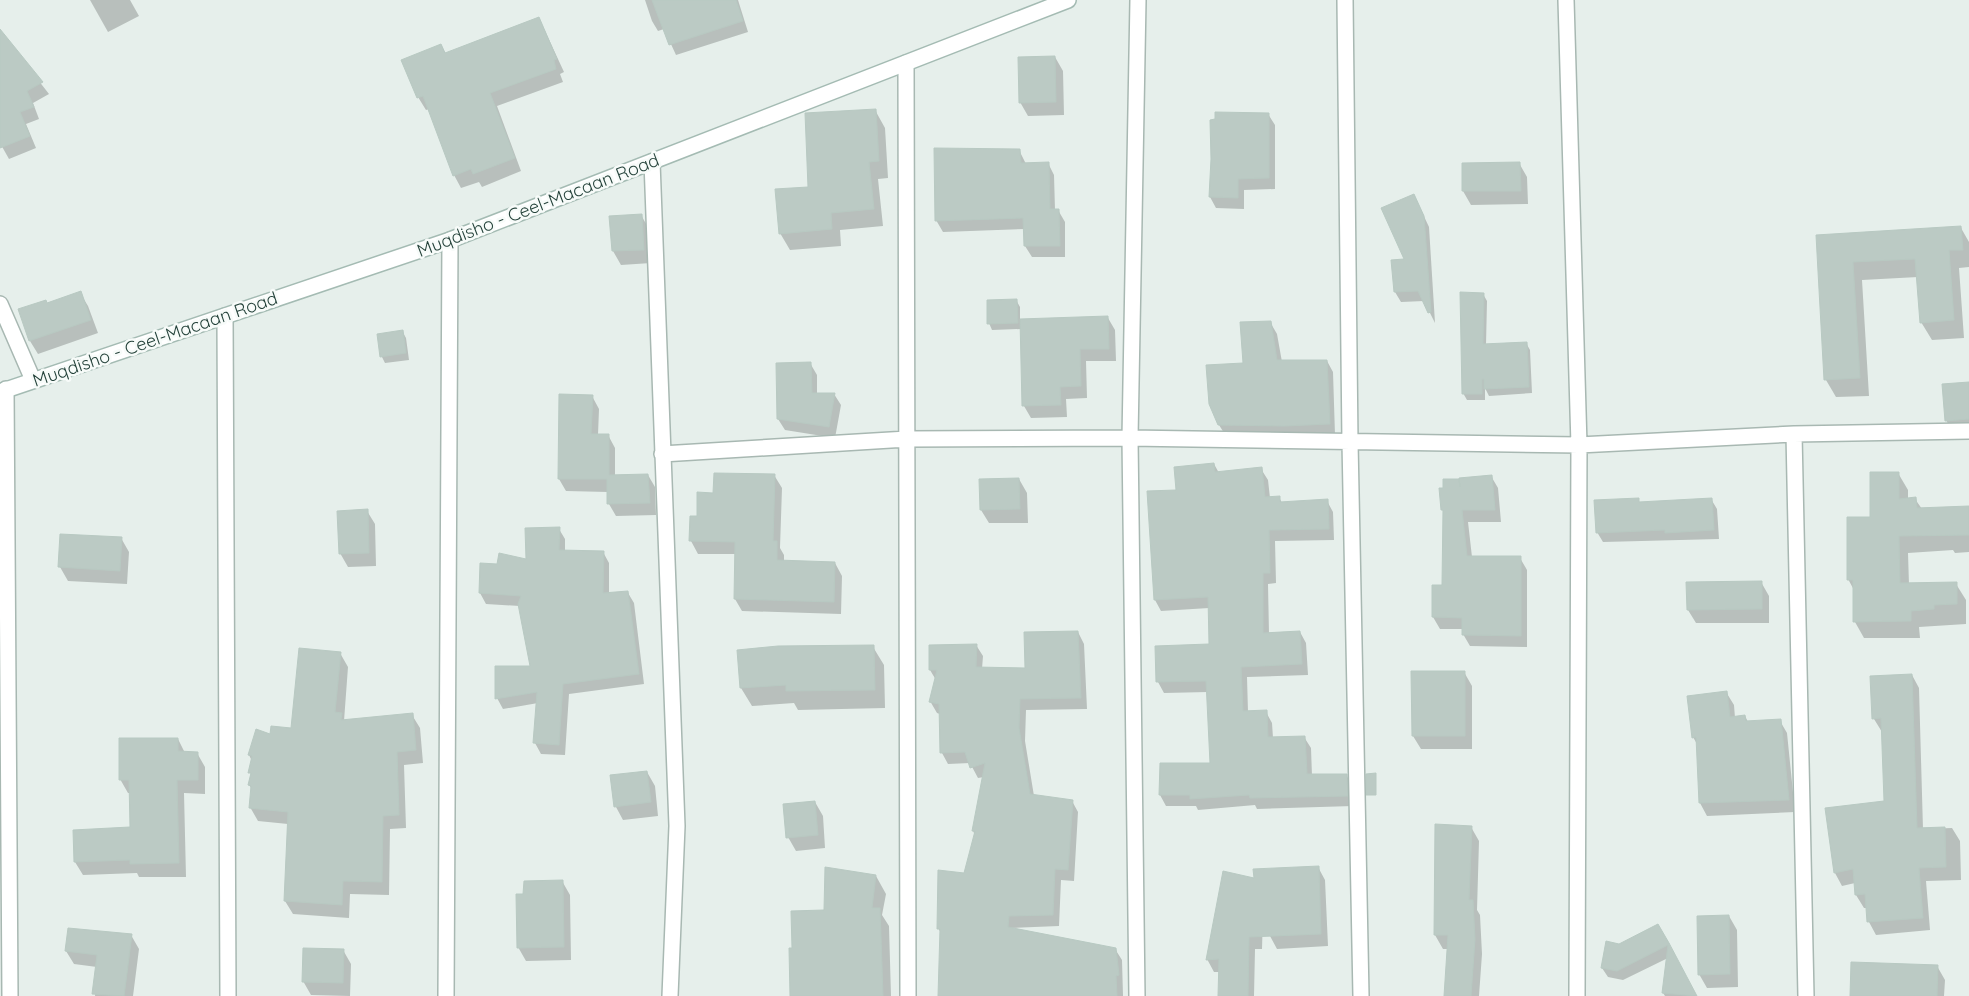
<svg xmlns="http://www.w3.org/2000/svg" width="1969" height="996" font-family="Quicksand,sans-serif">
  <rect width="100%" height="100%" fill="#e6efeb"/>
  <path fill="#0003" d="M90,0H130L139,16L108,32Z
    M645,0H738L748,32L676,55L664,29L658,31L652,21Z
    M539,18L564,72L560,74L563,82L497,106L521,171L482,187L479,182L461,188L454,175L429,109L426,110L418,97L441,45L446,54Z
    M0,31L49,94L33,103L39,119L26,124L36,148L9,159L0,143Z
    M1055,57L1063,71L1064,115L1028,116L1020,102Z
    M875,110L885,128L888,178L878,179L883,226L840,230L841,246L790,250L780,233L810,188Z
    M1268,114L1275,125V189L1244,190V209L1216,208L1210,197Z
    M1019,150L1026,164L1048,163L1054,175L1055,210H1058L1065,222V257H1032L1025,246V229L943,232L936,220Z
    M1519,163L1527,177L1528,204L1471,205L1463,191V164Z
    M1414,195L1429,227L1435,323L1424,301L1401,302L1395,292L1406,261Z
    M641,215L649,229L651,263L621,265L613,251L611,217Z
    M1961,228L1969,242V267L1959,268L1964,338L1932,340L1921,322L1918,277L1862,280L1869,396L1836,397L1826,380L1818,236Z
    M80,293L88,306L98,333L38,354L30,341Z
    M1483,294L1487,301L1486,345L1526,343L1530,350L1532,393L1489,396L1485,388V400H1467L1463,393Z
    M1016,300L1020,307V320L1108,318L1115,330L1116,361H1086L1087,398L1066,399L1067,417L1031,418L1024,406L1021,329L992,330L989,323Z
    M1270,322L1277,334L1282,362L1327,361L1333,372L1335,435L1226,436L1219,425Z
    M402,331L406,338L409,360L385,363L382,357L378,335Z
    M810,363L817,375V394H834L841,405L835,438L785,430L778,419Z
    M1969,384V433L1954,434L1946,420Z
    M592,396L599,409L598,435H608L615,448V476L648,475L655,487L656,515L616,516L609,504L608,492L566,491L559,479Z
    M1214,464L1219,473L1261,469L1268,480L1270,498L1279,497L1282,503L1327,501L1333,512L1334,540L1275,541L1276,583L1268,584L1269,634L1300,632L1306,643L1308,675L1247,677L1248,712H1266L1272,723L1273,738L1304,737L1311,748L1312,776L1346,775L1353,786V806L1257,809L1255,805L1198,810L1196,806H1166L1160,795L1211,765L1208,692L1164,693L1158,682L1211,645L1209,608L1161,611L1155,600L1177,491Z
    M1898,473L1908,490V499H1915L1922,509L1969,507V552L1955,553L1953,550L1908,553L1909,585L1956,584L1966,600V624L1919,627L1920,638H1864L1855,622L1854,590L1848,579L1872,519Z
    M774,475L782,488L780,548L784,555V562L835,563L842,576L841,614L742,611L735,599L736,554H698L691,541L698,517L714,494Z
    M1491,476L1498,488L1501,522H1468L1472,557L1520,558L1527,570V647L1470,646L1463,634V629H1440L1433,617L1444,586V513L1442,509L1444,489L1459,480L1461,485Z
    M1019,479L1027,493L1028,523H989L981,510Z
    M1711,499L1717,509L1719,539L1603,542L1597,532L1638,500L1640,503Z
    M367,511L375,524L376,566L348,567L340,553Z
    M559,529L565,539V551L603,552L609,563V594L628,593L634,603L644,684L569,694L565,755L541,754L535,743L538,703L503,709L497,698L532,667L520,606L486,604L480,593L498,565L527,560Z
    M121,538L129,552L127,584L68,581L60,567Z
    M1761,582L1769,596V623H1696L1688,610Z
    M1078,632L1084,644L1087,709L1026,710L1025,741L1034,796L1072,801L1078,812L1074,881L1061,880L1059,926L1010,928L1115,949L1122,960L1123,996H939L941,933L938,928L965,875L975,835L973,831L984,777L978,778L970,763L948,764L942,753L940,714L937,713L930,701L936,680L930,670L976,645L983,656L982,669L1026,670Z
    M873,647L884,665L885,708L798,710L794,703L752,706L741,688L738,651Z
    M340,653L348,667L344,721L412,715L420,728L423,763L404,765L406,828L390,829L389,895L350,894L349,918L293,914L285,901L288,824L258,821L250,807L252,789L249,785L252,776L250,772L252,761L249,755L271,735L293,730Z
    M1464,672L1472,686V749H1421L1413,736Z
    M1912,675L1919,688L1923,829L1952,828L1960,841L1961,880L1926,881L1930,930L1876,935L1869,922L1867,908H1864L1856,895L1855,883L1842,886L1835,873L1885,802L1882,732L1874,719Z
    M1726,692L1734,705L1735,718L1745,716L1748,722L1780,721L1787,733L1795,812L1707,816L1700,803L1697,744L1693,737Z
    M178,739L185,753H197L205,767V794L184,793L186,877H139L137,873L83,875L75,862L131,829L130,793H128L120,779Z
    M647,772L655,786L658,816L623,820L616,807Z
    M815,802L823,816L825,848L796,851L788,837Z
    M1436,825L1471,827L1479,841L1477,910L1480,915L1482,954L1479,996H1445L1448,949H1443L1435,935Z
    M1318,867L1325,880L1328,946L1277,949L1270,936L1263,914L1262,949H1255L1254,996H1219L1220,972H1214L1207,959L1255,879Z
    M876,876L886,894L882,915L889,926L891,996H791L793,949Z
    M562,881L570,895L571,960L526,961L518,947L524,895Z
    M1729,916L1737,930L1738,987L1707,988L1699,974Z
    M131,935L139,949L133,996H95L97,967L74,964L66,951Z
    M1663,935L1696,996H1665L1663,993L1668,958L1623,980L1608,977L1602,968L1619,945Z
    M343,950L351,964L350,996L311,995L303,981Z
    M1937,966L1945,980L1944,996H1851Z"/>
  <path fill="#bbcac4" stroke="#b8c9c2" d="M652,0H736L743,21L669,45Z
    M539,17L557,59L554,60L556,69L490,93L515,158L473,174L471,169L453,176L423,96L417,98L401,60L441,44L445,53Z
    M0,29L43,82L27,91L34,107L20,112L30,136L0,148Z
    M1055,56L1056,102L1019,103L1018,57Z
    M876,109L879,161L869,162L874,209L831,213L832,229L779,234L775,189L808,187L805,113Z
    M1215,112L1269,113V178L1238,179V198L1209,197L1211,159L1210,120L1215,119Z
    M934,148L1020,149L1021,163L1049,162L1050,209H1059L1060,246H1024L1023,218L935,221Z
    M1520,162L1521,191H1462V163Z
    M1414,194L1424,216L1431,312L1428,313L1418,291L1394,292L1391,260L1404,259L1381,208Z
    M642,214L644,250L612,251L609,216Z
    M1961,226L1963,250H1949L1954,320L1920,323L1915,259L1853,262L1860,378L1824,380L1816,235Z
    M81,291L91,320L29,341L18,309L46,300L47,303Z
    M1460,292L1484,293L1483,344L1527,342L1529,387L1484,389V379H1482V394H1462Z
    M1017,299L1018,323L987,324V300Z
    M1108,316L1109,349H1080L1081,386L1060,387L1061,405L1022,406L1020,319Z
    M1271,321L1277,360H1327L1330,424L1285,426L1218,425L1209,404L1206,365L1243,363L1240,322Z
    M403,330L406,353L380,357L377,334Z
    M811,362L812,393H835L829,427L777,419L776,363Z
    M1969,382V419L1945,421L1942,384Z
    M559,394L593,395L591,434H609V475L648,474L650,503L607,504V479H558Z
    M1214,463L1215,472L1262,467L1265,497L1280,496V502L1328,499L1329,529L1269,530L1270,573H1263V633L1300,631L1302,664L1241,667L1243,711L1267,710L1268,737L1305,736L1307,774H1347L1348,796L1250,798L1249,795L1190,799V795H1159L1160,763H1210L1206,681L1156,682L1155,646L1209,644L1208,597L1154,600L1147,491L1176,490L1174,467Z
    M1870,472H1899V499L1916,497L1917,508L1969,506V535L1899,536L1900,583L1957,582V604L1934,605V609L1911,611V621L1853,622V580H1847V517H1870Z
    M714,473L775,474L773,541H777V560L835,562L834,602L734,599L735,542L689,541L690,516H697V492L713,493Z
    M1492,475L1495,510H1462L1467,556H1521V636L1462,635V618L1432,617V585H1442L1443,510H1441L1439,488H1443V479H1459L1460,487L1459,478Z
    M1019,478L1020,509L980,510L979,479Z
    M1639,498V502L1712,498L1714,530L1665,533V530L1596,533L1594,500Z
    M368,509L369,553L339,554L337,511Z
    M560,527L559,550L604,551L603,593L628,591L639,674L563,684L559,745L533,743L537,692L495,699V666H530L518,604L521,596L479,593L480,563L497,564L499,553L526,559L525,528Z
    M60,534L122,537L120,571L58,567Z
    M1762,581V609L1687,610L1686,582Z
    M1078,631L1081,698L1020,699L1019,728L1030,794L1073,800L1068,870L1055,869L1053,915L1009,916L1008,927L1116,948L1119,975L1116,976L1117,996H938L940,929H937L938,870L964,873L975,831H972L985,763L970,768L965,752L940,753L939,704L929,702L937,670H929V645L977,644L976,667L1025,668L1024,632Z
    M874,645L875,690L786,691V685L740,688L737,650L778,646Z
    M299,648L341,652L335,712L342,713L341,720L413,713L416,750L397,752L399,815L383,816L382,882L343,881L342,905L284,901L288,812L249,808L251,786L248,785L251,773H248L252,756L248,755L256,729L270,734L271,726L291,728Z
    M1411,671H1465V736H1412Z
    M1912,674L1917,828L1945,827L1946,867L1919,868L1923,918L1867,922L1865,894L1855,895L1853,869L1834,873L1825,808L1884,801L1881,718L1872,719L1870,676Z
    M1727,691L1730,717L1745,715L1746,721L1781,719L1789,800L1699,803L1696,737L1692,738L1687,696Z
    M119,738H178V751L198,752V780H177L179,863L130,864V860L74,862L73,830L130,827L129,780H119Z
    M647,771L651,802L614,807L610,775Z
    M1376,773V795H1366V774Z
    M815,801L818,835L786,838L783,804Z
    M1435,824L1472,826L1469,900H1473L1475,939L1471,996H1444L1448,935H1434Z
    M1319,866L1321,934L1249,937L1248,996H1218L1219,959L1206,960L1223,871L1254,878L1253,869Z
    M825,867L876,875L872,908H880L883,996H790L789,948H792L791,911L824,910Z
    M563,880L564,947L517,948L516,894H523L524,881Z
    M1729,915L1730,974L1698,975L1697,916Z
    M1658,924L1669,943L1697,996L1662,993L1668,945L1617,971L1601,968L1606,941L1619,944Z
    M68,928L132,934L124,996L92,994L97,955L65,951Z
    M303,948L344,949L343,983L302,982Z
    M1851,962L1938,965L1937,996H1850Z"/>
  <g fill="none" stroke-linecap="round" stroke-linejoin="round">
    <defs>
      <path id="street" d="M1345,0L1350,442L1361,996
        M1566,0L1579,445L1577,996
        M906,63L908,996
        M652,162L677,826L670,996
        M0,304L33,380
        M225,316L228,996
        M6,389L10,996
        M1794,434L1806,996
        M662,454L907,439L1130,438L1579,445L1794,434L1969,431
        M446,996L450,240
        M1137,996L1130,438L1138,0"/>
      <path id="secondary" d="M0,392L450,240L1068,0"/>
    </defs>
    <use href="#street" stroke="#a8b8b2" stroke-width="18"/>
    <use href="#secondary" stroke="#a4bbb3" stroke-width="18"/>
    <use href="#street" stroke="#fff" stroke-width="15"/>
    <use href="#secondary" stroke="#fff" stroke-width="15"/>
  </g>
  <g text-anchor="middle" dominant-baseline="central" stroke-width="5" stroke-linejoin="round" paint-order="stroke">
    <g font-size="18" fill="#24423a" stroke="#f7fbf9">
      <text transform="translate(538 205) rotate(-21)">Muqdisho - Ceel-Macaan Road</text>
      <text transform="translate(155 339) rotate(-19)">Muqdisho - Ceel-Macaan Road</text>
    </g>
  </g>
</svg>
